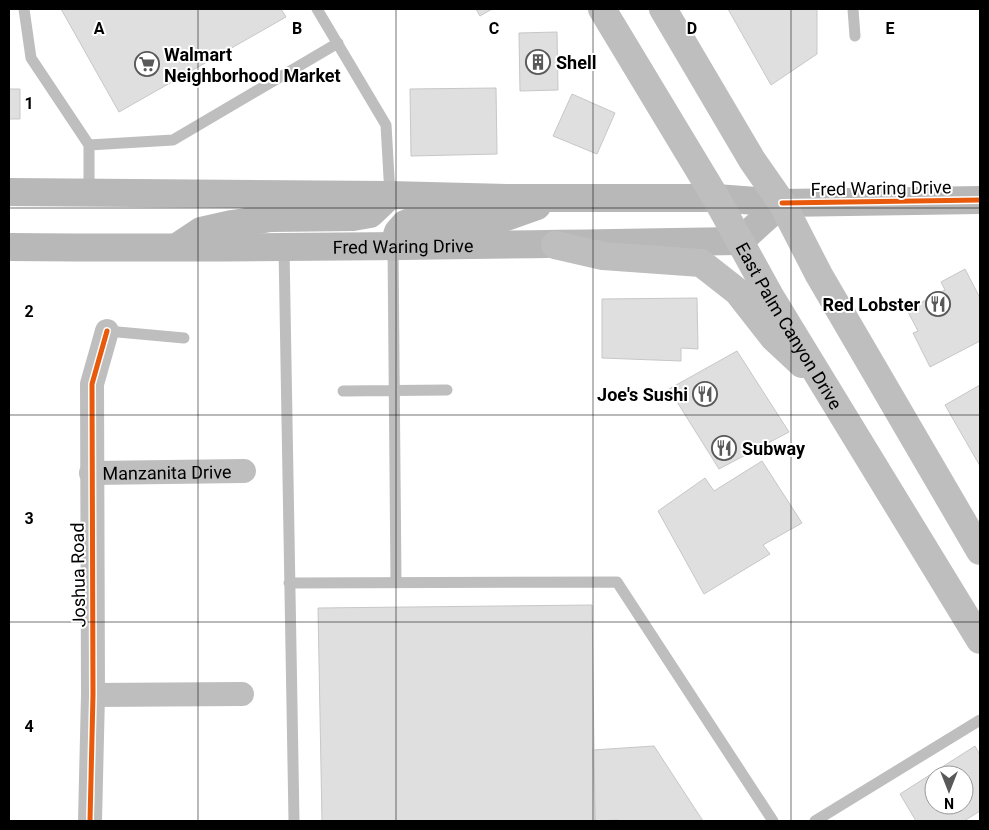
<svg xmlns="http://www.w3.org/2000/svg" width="989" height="830" font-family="Roboto,sans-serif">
  <rect width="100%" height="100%" fill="#fff"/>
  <path fill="#dfdfdf" stroke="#c7c7c7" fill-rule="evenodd" d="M61,9H281L286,17L119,112Z
    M476,9H492L480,16Z
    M728,9H817V54L771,85Z
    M557,32L558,90L520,91L519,33Z
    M496,88L497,154L411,156L410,89Z
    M9,89H20V119H9Z
    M572,94L615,113L597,154L553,136Z
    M965,269L980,298V341L930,367L913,333L918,331L907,310L945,290L941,282Z
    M697,298L698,349L681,348V361L602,358V299Z
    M737,351L789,432L719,469L669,389Z
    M980,385V466L945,405Z
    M762,461L802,523L763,545L770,554L704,594L658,511L705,478L714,491Z
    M592,605L595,821H322L318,608Z
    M654,746L703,821H619L618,820L595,821L593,750Z
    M975,746L980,755V811L964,821H916L900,794ZM934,775H964V805H934Z"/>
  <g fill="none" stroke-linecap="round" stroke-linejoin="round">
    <path stroke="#bebebe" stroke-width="11" d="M24,9L31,58L89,145L173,140L338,43
      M317,9L386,125L390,195
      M853,9L855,36
      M89,145V192
      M393,247L396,582
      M284,248L294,821
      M107,331L184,338
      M343,391L447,390
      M289,583L617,582L773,821
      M815,821L980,720"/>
    <g stroke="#bebebe" stroke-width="24">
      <path id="s1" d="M91,473L244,471"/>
      <path d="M93,695L242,694"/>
      <path d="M90,821L93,695L92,384L107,331"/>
    </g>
    <g stroke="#b8b8b8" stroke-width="28">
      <path d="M9,192L390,195L507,198H716L782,203L980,200"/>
      <path d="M180,245L201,231L232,224L271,218L353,217L370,214L390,195"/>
      <path id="s2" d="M9,247C253,249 496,245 740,241L782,203"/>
      <path d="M393,247L398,232L405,224L419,219L506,217L537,206"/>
    </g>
    <g stroke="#bebebe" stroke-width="28">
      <path id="s3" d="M602,9L716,198L770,296L980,640"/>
      <path d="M663,9L752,160L782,203L819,275L980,551"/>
      <path d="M555,245L603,256L701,263L738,292L774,338L802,364"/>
    </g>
    <defs>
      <path id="cycleway" d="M782,203L980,200
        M90,821L93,695L92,384L107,331"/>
    </defs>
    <use href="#cycleway" stroke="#fff" stroke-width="8"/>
    <use href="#cycleway" stroke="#e8590c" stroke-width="5"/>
  </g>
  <path fill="none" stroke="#000" stroke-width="1" stroke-opacity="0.55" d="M198,9V821M396,9V821M593,9V821M791,9V821M9,208H980M9,415H980M9,622H980"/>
  <defs>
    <symbol id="building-ring" viewBox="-11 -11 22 22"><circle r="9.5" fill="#fff" stroke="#595959" stroke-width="1.5"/><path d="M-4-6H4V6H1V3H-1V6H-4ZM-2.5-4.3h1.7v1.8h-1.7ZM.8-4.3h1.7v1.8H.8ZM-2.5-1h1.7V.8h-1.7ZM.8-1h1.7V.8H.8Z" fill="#595959"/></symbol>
    <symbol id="supermarket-ring" viewBox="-11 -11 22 22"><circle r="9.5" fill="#fff" stroke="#595959" stroke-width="1.5"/><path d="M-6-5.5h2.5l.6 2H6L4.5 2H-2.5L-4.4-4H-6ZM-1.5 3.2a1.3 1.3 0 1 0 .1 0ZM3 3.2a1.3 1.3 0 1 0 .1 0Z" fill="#595959"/></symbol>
    <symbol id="restaurant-ring" viewBox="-11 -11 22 22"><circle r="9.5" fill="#fff" stroke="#595959" stroke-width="1.5"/><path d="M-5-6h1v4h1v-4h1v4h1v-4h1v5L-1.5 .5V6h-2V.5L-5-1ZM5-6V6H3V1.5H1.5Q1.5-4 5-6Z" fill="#595959"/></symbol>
  </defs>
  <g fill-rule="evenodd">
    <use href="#building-ring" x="524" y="48" width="28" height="28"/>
    <use href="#supermarket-ring" x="133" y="50" width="28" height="28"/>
    <use href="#restaurant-ring" x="924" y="290" width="28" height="28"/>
    <use href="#restaurant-ring" x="691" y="380" width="28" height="28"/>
    <use href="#restaurant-ring" x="710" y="434" width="28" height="28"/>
  </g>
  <g text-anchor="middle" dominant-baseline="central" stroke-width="4" stroke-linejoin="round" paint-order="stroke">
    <g font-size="18" font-weight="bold" fill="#000" stroke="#fff" text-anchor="start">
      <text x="164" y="54">Walmart<tspan x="164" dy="21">Neighborhood Market</tspan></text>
      <text x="556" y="62">Shell</text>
      <text x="920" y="304" text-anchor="end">Red Lobster</text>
      <text x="688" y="394" text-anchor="end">Joe's Sushi</text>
      <text x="742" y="448">Subway</text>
    </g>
    <g font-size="18" fill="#000" stroke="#fff">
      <text transform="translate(881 188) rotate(-1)">Fred Waring Drive</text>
      <text stroke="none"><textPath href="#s2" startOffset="394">Fred Waring Drive</textPath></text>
      <text stroke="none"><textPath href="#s3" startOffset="368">East Palm Canyon Drive</textPath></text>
      <text stroke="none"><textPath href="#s1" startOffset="76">Manzanita Drive</textPath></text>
      <text transform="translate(78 575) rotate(-91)">Joshua Road</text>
    </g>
  </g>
  <g font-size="16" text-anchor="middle" font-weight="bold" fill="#000" stroke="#fff" stroke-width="4" stroke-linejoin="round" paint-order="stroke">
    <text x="99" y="34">A</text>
    <text x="297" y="34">B</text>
    <text x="494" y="34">C</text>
    <text x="692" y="34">D</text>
    <text x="890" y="34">E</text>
    <text x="29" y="109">1</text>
    <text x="29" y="317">2</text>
    <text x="29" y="524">3</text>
    <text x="29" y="732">4</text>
  </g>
  <rect width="989" height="830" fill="none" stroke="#000000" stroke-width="20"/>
  <g transform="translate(949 790) rotate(180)"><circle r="24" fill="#ffffff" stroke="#999999"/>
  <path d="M0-4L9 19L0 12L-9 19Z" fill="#595959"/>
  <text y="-8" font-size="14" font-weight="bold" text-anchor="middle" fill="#000000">N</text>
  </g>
</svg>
